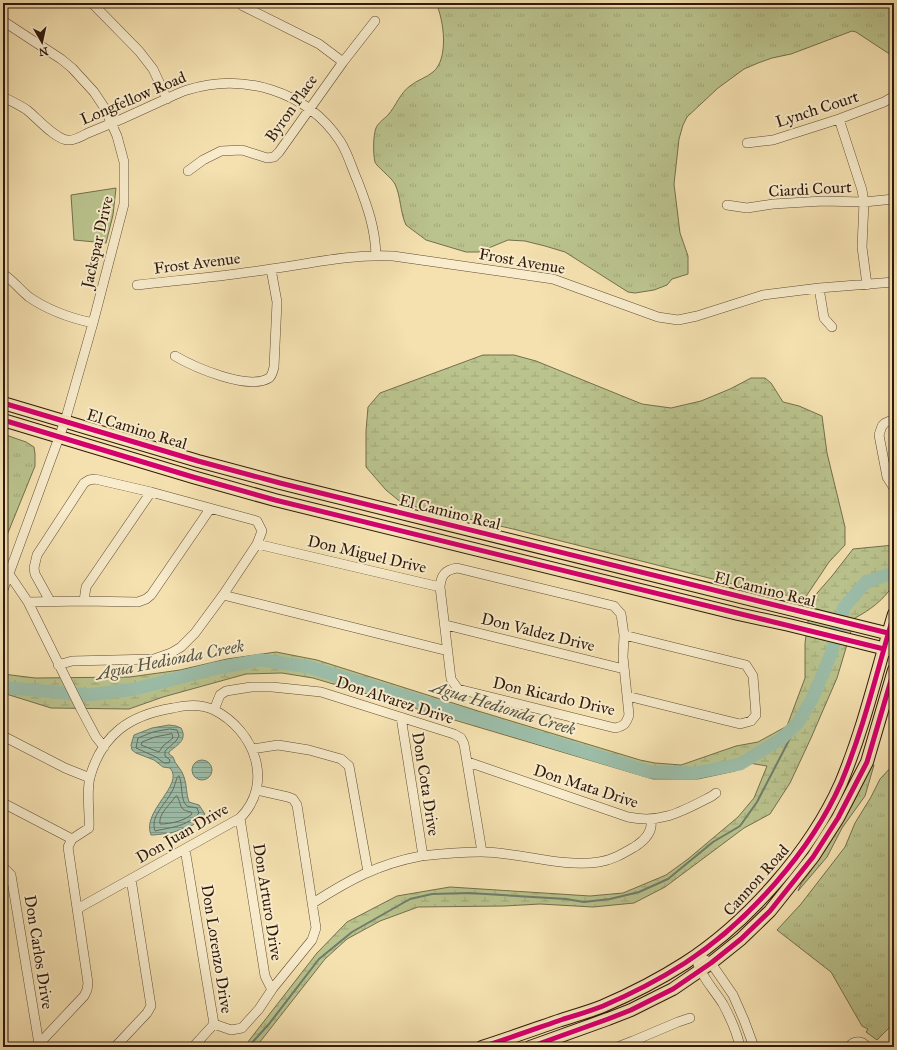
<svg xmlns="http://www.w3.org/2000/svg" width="897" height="1050" font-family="'IM FELL Great Primer',serif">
  <defs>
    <pattern id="grass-tufts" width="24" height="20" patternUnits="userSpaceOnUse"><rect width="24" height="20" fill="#bac38d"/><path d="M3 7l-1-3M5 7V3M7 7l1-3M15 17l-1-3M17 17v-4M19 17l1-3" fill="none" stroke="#a0a778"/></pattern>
    <pattern id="wetland-marsh" width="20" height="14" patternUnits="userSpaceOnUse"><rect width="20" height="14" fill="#bac38d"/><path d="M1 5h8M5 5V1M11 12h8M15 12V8" fill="none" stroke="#a0a778"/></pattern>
    <pattern id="water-rules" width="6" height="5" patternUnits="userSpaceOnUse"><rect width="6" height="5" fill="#9cbeaa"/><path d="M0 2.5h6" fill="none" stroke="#809a89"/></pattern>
  </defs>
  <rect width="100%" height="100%" fill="#f5e1b0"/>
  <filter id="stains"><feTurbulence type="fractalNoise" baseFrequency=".005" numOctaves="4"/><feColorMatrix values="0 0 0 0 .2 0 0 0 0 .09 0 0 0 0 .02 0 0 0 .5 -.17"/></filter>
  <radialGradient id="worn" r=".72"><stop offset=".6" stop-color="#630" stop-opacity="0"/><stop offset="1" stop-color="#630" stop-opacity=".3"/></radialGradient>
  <path fill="url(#grass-tufts)" stroke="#746e4c" d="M436,3H894V57L856,32L852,31L791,54L772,58L758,63L744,69L718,88L687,117L683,125L679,139L674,184L680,233L688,256V274L672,279L667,285L654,290L635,293L628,292L565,252L545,246L525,241L508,240L479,252H466L426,240L406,225C400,212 401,197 395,184C391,177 376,166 375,162C373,154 373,136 376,128C378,123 384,119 388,115C396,106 400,93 410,86C417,80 426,78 433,72C449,59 444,20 436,3Z
    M3,434L26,442L34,447L35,454V466L3,545Z
    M894,764V1030L889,1028L877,1040L866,1032L868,1029L862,1026L831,972L777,930L801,904L845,847L855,823L871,797L880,779Z
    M871,765H874L865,796L842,828L827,857L798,891L801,884C829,847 853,808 871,765Z"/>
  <path fill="url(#wetland-marsh)" stroke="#746e4c" d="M483,355H514L536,361L642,404L671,408L701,401L730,389L751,378H765L771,383L783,402L799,406L822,416L827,453L845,527V545L829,562L805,598L761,591L513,529L403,504L386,490L366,467V431L368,407L380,393Z
    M894,545V588L892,587C882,601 870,610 855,618L837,678L811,738L790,783L770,814L744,828L665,887L634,903L593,907L540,904L504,906L418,907L380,921L347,939L325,959L256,1047H244L317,953L347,922L397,896L450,887L590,896L623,893L666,875L688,859L738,817L754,798L767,766L749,763L735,771L698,779H653L313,678L282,673L246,674L163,697L129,709L51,708L3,693V674L35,678L130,677L180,670L227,659L276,652L317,660L478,711L640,760L655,763L681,765L736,746L758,742L787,726L805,678V643L811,600L832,576L853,549Z"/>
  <path fill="#bac38d" stroke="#746e4c" d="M116,188L113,215L106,243L74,240L71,195Z"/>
  <path fill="url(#water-rules)" stroke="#707c6b" d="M169,725L176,726L181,728C188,740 177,745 169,752V754L173,757C175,765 182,769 184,777C187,785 186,794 189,802L199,805L205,814L193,825L171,833L153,835H151C141,811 185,785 170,768L163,767L154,760L136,753L132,750L131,745L134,735L152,728Z
    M192 770a10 10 0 1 1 20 0a10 10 0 1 1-20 0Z"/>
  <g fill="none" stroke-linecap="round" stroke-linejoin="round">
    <path stroke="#666c5b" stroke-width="1" d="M170,729L177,730L179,736L176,741L165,751V756L170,760L169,763H164L156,757L136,748L138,738L153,732Z
      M172,734L173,738L163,746L159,752L141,745L142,742L155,737Z
      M179,776C183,783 180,801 187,806C189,807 194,807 197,808L199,813C186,827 172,827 155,831C150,816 165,805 171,793C174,789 175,783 177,778Z
      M177,796C182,804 178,810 191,812L192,814C184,821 171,824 160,824C158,814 170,805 175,797Z"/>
    <path stroke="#707c6b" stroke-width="2" d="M248,1047L269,1024L319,959L352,932L410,899L432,894L469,893L566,899L584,902L610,899L639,892L668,879L713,842L740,826L757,802L798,723"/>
    <path stroke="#9cbeaa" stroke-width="13" d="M3,685L11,688L88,695L135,689L213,669L261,660L309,667L650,772L695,773L740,764L781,739L798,723L813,697L831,654L844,607L866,582L890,574L894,575"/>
    <defs>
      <path id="minor" d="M92,3L139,51L153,69L167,99
        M240,3L243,6L319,44L343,62
        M3,21L61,59L72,68L94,92L104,107L117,136L124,162V204L93,323L65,421L3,590
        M3,97C11,101 20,105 27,110C37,118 56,140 68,140C74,141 82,136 88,133C111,124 134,114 157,103C167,99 177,93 187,90C243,72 307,91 340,141C348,153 352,169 358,182C368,208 375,228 376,255
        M839,119L862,190L864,202L862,247L867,285
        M747,143L773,140L839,119L884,102L894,96
        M188,171L203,160L221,151L242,150L267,158L274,157L279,152L343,62L375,21
        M727,205L747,208L773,204L823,201L864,202L894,199
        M3,274C13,280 20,290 29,297C49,311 70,318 93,323
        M137,285C181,280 226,276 271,269C313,263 350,254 393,256L553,279L658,317L678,320L697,316L763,295L819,288L894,282
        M819,288L824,318L832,327
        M175,356C194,367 248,391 269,378C272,376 273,371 274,367L277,302L271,269
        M894,419L885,423L882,426L879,435L887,477L894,488
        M257,544L440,587
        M457,568L614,606L621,614L624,635L623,657L629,715C626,724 624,726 615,728L458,689L451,679L440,587C441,575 445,570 457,568Z
        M9,574L28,602L81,709L96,737L104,747
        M223,595L448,651
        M50,601L35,574L34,568L37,555L84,483L89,480L95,479L151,492L257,521L262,531L257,544L223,595L195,633L181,647L171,653L154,659L72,661L58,665
        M84,601L86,587L151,492
        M28,602L84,601L138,602L146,599L151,595L210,509
        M446,625L624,669
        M624,635L746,665L753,676L756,715L751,721L740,724L627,696
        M214,710L220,695L226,691L251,687H272L321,692L454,734L461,738L464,744L482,852
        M401,717L423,856
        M3,736L65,768L90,778
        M252,749L278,745L309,750L341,759L349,766L368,872
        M468,762L628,817C662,824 683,811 712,796L716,793
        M3,803L72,839
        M240,818L265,976L270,986L273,988
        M185,849L214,1024L193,1047
        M3,867L11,875L39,1044
        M313,903C349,880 378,864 421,856C439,854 463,852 481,852C520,852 561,868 599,862C613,860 624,853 636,846C645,840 653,832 651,820
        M696,955L711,963L733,995L744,1020L754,1047
        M698,964C703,979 715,991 723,1004C730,1017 737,1032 740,1047
        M214,1024L231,1030L242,1028L259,1009L273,988L312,940L316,928L297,805L293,799L288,797L257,790
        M620,1046L633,1041
        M36,1047L84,996L87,990L88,983L68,847L72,839L89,828C90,811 86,794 90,777C102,734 130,715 173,708C186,705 201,704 214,710C254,730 275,783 240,818L77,909
        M115,1047L147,1013L151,1006L131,879
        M636,1047L633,1041L678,1022L690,1018
        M849,1047C854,1040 862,1040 867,1047"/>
      <path id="major" d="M3,403L198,461L280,483L894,635
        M3,420L193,477L275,500L738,614L789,625L894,651
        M482,1047C507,1039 532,1030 558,1021C573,1016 588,1012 603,1006C631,994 660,979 685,963C748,922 811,851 841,783C864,728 877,671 894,614
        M530,1047L608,1019L631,1010L673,989L711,963L741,939L770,911L813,857L838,818L867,762L894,670"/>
    </defs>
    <use href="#minor" stroke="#604b35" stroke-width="10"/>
    <use href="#major" stroke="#2f190c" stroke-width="14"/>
    <use href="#minor" stroke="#f8eccc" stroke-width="9"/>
    <use href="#major" stroke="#f5e1b0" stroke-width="12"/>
    <defs>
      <path id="cycleway" d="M3,403L198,461L280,483L888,633
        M3,420L193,477L275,500L884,649
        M482,1047C507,1039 532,1030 558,1021C573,1016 588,1012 603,1006C631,994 660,979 685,963C748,922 811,851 841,783C864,728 877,671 894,614
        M530,1047L608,1019L631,1010L673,989L711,963L741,939L770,911L813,857L838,818L867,762L894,670"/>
    </defs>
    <use href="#cycleway" stroke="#f8eccc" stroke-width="8"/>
    <use href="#cycleway" stroke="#d6006c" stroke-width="5"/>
  </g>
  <g text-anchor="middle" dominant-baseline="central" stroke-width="4" stroke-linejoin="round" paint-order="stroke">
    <g font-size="16" fill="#2f190c" stroke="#f8eccc">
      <text transform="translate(133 98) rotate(-23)">Longfellow Road</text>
      <text transform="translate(291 108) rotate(-55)">Byron Place</text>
      <text transform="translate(817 109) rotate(-18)">Lynch Court</text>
      <text transform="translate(810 189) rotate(-3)">Ciardi Court</text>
      <text transform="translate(97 242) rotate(-77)">Jackspar Drive</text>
      <text transform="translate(522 261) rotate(10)">Frost Avenue</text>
      <text transform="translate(197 263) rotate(-7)">Frost Avenue</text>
      <text transform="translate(137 429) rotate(17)">El Camino Real</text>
      <text transform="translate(450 512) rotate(14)">El Camino Real</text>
      <text transform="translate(367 554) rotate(13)">Don Miguel Drive</text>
      <text transform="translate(765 589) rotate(14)">El Camino Real</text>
      <text transform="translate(538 632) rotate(14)">Don Valdez Drive</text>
      <text transform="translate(554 696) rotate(13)">Don Ricardo Drive</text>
      <text transform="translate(395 700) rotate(18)">Don Alvarez Drive</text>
      <text transform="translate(426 784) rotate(81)">Don Cota Drive</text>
      <text transform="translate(586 786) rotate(18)">Don Mata Drive</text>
      <text transform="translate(182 833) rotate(-30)">Don Juan Drive</text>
      <text transform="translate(756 880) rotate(-48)">Cannon Road</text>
      <text transform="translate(268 902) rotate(81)">Don Arturo Drive</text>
      <text transform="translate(217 949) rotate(81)">Don Lorenzo Drive</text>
      <text transform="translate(39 952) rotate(81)">Don Carlos Drive</text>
    </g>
    <g font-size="17" font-style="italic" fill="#555343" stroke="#f8eccc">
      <text transform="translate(170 660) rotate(-11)">Agua Hedionda Creek</text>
      <text transform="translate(503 708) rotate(17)">Agua Hedionda Creek</text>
    </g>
  </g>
  <rect width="897" height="1050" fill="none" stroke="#f5e1b0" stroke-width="16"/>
  <rect x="4" y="4" width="889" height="1042" fill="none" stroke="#2f190c" stroke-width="2"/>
  <rect x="8" y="8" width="881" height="1034" fill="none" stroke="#2f190c"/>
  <g transform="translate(42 42) rotate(171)" stroke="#f8eccc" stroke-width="3" paint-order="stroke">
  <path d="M0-3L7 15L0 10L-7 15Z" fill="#2f190c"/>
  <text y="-6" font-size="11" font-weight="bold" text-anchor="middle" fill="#2f190c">N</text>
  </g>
  <rect width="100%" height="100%" filter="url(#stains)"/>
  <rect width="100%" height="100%" fill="url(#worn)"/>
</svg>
